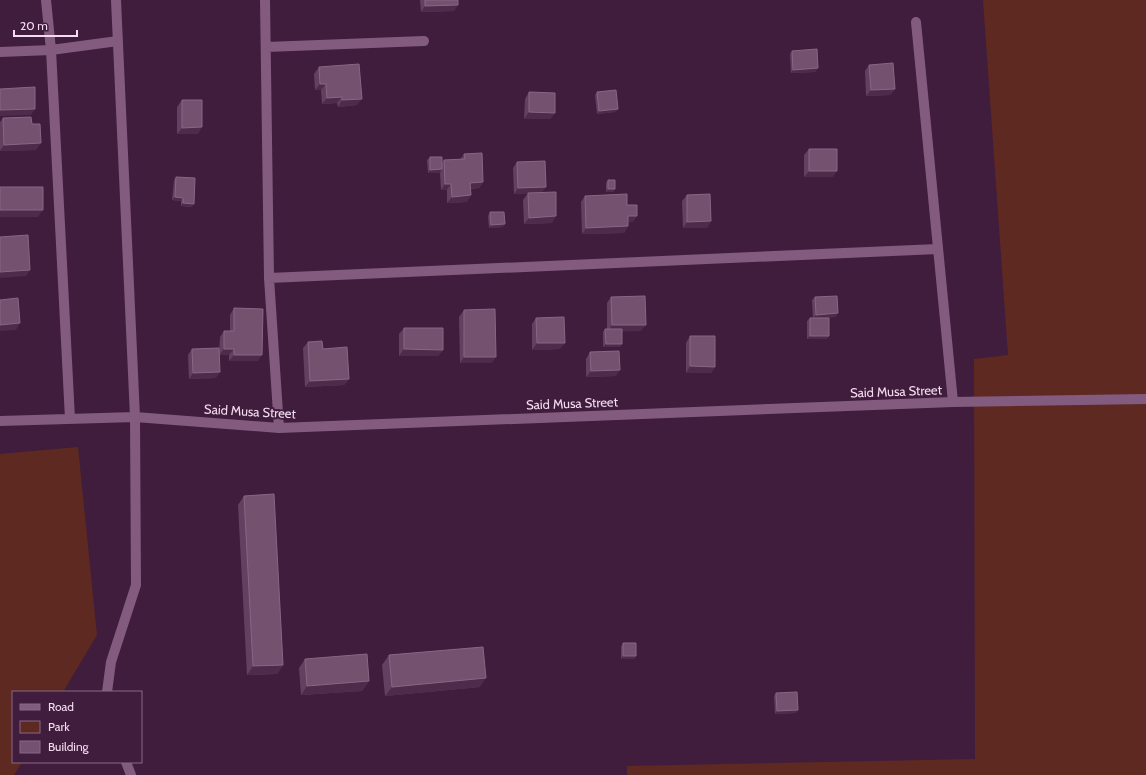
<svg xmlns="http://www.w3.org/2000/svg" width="1146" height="775" font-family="Cabin,sans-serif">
  <rect width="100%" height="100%" fill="#401d3d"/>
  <path fill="#5e2921" d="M983,0H1146V775H627V766L975,759L974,359L1008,355Z
    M78,447L97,635L63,692H13V762H22L14,775H0V454Z"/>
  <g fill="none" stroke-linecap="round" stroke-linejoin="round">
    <path stroke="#835b7f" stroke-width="10" d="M46,0L51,50L70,419
      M265,0L269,278L279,428
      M916,22L953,402
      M266,47L424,41
      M0,52L51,50L118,41
      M269,278L938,249
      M0,421L135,417L279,428L953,402L1146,399
      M107,692L111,662L136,585L135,417L116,0
      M126,762L131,775"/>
  </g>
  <path fill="#644060" d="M420,0H458L454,11L421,12Z
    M792,51L818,68L815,72L791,73L790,54Z
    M869,65L895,89L890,95L866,96L865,71Z
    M319,67L357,105L338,107L337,103L322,104L321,90H315L314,74Z
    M529,92L555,113L550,119H524L525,99Z
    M597,92L618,109L615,112L597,114L595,95Z
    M182,100L198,134H177V107Z
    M3,118L32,124L36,150L0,151V122Z
    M809,149L833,177H804V155Z
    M464,154L483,182L479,188L471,189L467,202L447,203V190H441L440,173H428L427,160L430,157L442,163L444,160H460Z
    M517,162L546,187L541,193L552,223L524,224L523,200L528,193L514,194L513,168Z
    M176,177L192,207L181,206V201L172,200L174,180Z
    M608,180L615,189L613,192H606V183Z
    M687,195L711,221L707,228H683L682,201Z
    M585,196L627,205L633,222H628V226L624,233L582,234L581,202Z
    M490,212L503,227L489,228L488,216Z
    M611,297L641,331H622V344L620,347H603V332L605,329H607V303Z
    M815,297L836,317L813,318L812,300Z
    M234,308L258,361H229V355H219L220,337L224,331H230V315Z
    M464,310L492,363H460L459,317Z
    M536,318L560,349L532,350V324Z
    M810,318L829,336L826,339H807V321Z
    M404,328L443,350L438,356H399V334Z
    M690,336L715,367L711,373H686V343Z
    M308,342L323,349L349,379L344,385L305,387L303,348Z
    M192,349L216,378L189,379L188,355Z
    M590,352L616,376L586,377V359Z
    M244,496L283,665L277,674L247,675L238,505Z
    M623,643L636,656L634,659H621V647Z
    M389,655L480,687L385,696L382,665Z
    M305,659L369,681L362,691L301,695L299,668Z
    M776,693L798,710L796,713L775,714L774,696Z"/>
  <path fill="#4f2b4b" d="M458,5L454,11L421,12L425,6Z
    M818,68L815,72L791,73L793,70Z
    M320,84H326L321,90H315Z
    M895,89L890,95L866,96L871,90Z
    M342,97L337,103L322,104L327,98Z
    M362,99L357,105L338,107L342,100Z
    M35,109L31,115L0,116V110Z
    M618,109L615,112L597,114L599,111Z
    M529,112L555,113L550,119H524Z
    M202,127L198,134H177L182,128Z
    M41,143L36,150L0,151L4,145Z
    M442,169L440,173H428L430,170Z
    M809,171H837L833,177H804Z
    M483,182L479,188L466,189L470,183Z
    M445,184H451L447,190H441Z
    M546,187L541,193L514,194L518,188Z
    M608,189H615L613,192H606Z
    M471,195L467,202L447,203L452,197Z
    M175,197L183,198L181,201L172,200Z
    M183,203L194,204L192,207L181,206Z
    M0,210H43L38,217H0Z
    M556,216L552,223L524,224L529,218Z
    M628,216H637L633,222L624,223Z
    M711,221L707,228H683L687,222Z
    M505,224L503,227L489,228L491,225Z
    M628,226L624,233L582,234L586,228Z
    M30,270L26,276L0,278V272Z
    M838,313L836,317L813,318L816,315Z
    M20,323L16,330L0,331V325Z
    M612,325H646L641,331L607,332Z
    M810,336H829L826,339H807Z
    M537,343H565L560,349L532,350Z
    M606,344H622L620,347H603Z
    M224,349H234L229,355H219Z
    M404,349L443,350L438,356H399Z
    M234,355H262L258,361H229Z
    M464,357H496L492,363H460Z
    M690,366L715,367L711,373H686Z
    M620,370L616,376L586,377L591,371Z
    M220,372L216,378L189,379L193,373Z
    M349,379L344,385L305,387L310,381Z
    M623,656H636L634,659H621Z
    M283,665L277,674L247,675L253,666Z
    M486,678L480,687L385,696L392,687Z
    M369,681L362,691L301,695L307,686Z
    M798,710L796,713L775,714L777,711Z"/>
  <path fill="#73516f" stroke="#886684" d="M425,0H458V5L425,6Z
    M817,49L818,68L793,70L792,51Z
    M893,63L895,89L871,90L869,65Z
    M359,64L362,99L342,100V97L327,98L326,84H320L319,67Z
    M35,87V109L0,110V89Z
    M616,90L618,109L599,111L597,92Z
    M529,92L555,93V113L529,112Z
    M182,100H202V127L182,128Z
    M31,117L32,124H40L41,143L4,145L3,118Z
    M809,149H837V171H809Z
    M482,153L483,182L470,183L471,195L452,197L451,184H445L444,160L465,159L464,154Z
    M430,157H442V169L430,170Z
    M545,161L546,187L518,188L517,162Z
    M176,177L195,178L194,204L183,203V198L175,197Z
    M608,180H615V189H608Z
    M0,187H43V210H0Z
    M556,192V216L529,218L528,193Z
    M627,194V205H637V216H628V226L586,228L585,196Z
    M710,194L711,221L687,222V195Z
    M490,212H504L505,224L491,225Z
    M28,235L30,270L0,272V237Z
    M645,296L646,325H612L611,297Z
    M837,296L838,313L816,315L815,297Z
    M18,298L20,323L0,325V300Z
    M234,308L263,309L262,355H234V349H224V331H234Z
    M495,309L496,357H464V310Z
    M564,317L565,343H537L536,318Z
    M810,318H829V336H810Z
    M404,328H443V350L404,349Z
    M605,329H622V344H606Z
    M690,336H715V367L690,366Z
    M322,341L323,349L347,347L349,379L310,381L308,342Z
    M219,348L220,372L193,373L192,349Z
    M619,351L620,370L591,371L590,352Z
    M274,494L283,665L253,666L244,496Z
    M623,643H636V656H623Z
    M483,647L486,678L392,687L389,655Z
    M367,654L369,681L307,686L305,659Z
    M797,692L798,710L777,711L776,693Z"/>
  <g text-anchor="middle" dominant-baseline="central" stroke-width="4" stroke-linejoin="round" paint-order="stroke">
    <g font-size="13" fill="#f4dcf0" stroke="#401d3d">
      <text transform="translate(896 391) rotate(-2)">Said Musa Street</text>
      <text transform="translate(572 403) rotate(-2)">Said Musa Street</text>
      <text transform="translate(250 411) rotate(3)">Said Musa Street</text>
    </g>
  </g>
  <rect x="12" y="691" width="130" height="72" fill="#401d3d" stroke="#886985"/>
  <rect x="20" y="704" width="20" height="6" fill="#835b7f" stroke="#886985"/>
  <text x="48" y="711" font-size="12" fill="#f4dcf0">Road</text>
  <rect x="20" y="721" width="20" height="12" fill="#5e2921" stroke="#886985"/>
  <text x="48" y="731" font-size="12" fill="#f4dcf0">Park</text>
  <rect x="20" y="741" width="20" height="12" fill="#73516f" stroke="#886985"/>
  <text x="48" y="751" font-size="12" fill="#f4dcf0">Building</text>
  <path d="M14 30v6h63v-6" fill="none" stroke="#f4dcf0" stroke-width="2"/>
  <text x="20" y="30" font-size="12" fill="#f4dcf0" stroke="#401d3d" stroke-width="3" paint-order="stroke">20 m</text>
</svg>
